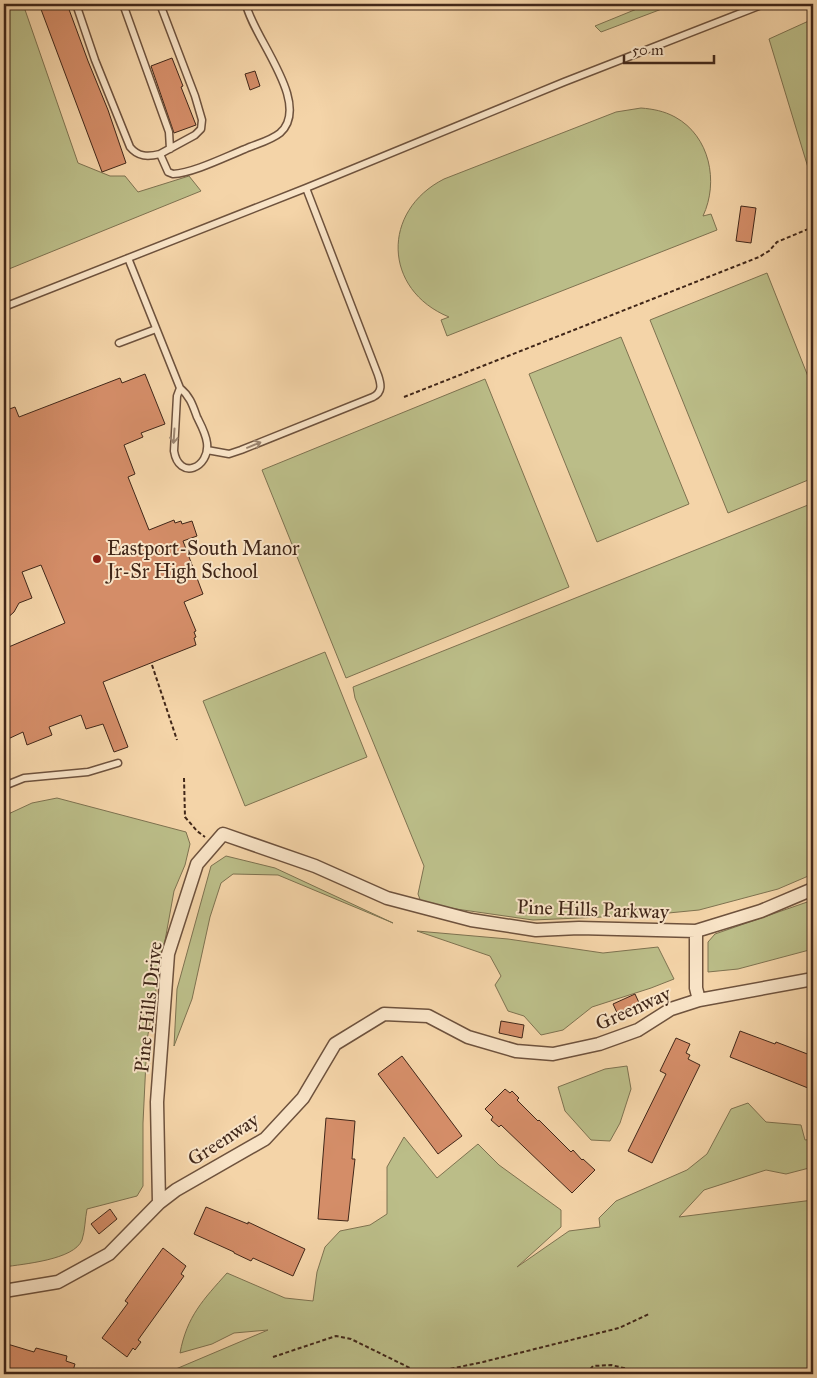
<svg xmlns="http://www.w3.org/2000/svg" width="817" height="1378" font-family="'IM FELL Great Primer',serif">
  <rect width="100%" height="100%" fill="#f4d4a8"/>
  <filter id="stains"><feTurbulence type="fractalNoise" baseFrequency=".004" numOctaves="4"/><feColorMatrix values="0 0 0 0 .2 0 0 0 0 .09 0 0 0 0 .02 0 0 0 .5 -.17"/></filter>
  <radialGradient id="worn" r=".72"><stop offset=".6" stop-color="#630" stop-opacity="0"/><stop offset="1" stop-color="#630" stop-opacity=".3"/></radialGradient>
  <path fill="#bbbd88" stroke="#7e7250" d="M4,4H23L78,163L110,176H125L138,192L189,176L201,191L4,271Z
    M649,4H675L601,32L595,26Z
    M813,19V184L769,39Z
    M641,108C653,109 664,111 675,117C710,136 719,182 703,216L711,214L717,230L447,336L441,320L449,317C383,290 381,211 444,179L616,112Z
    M767,273L813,389V478L728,513L650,320Z
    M621,337L689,504L597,542L529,374Z
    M485,379L569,587L346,678L262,470Z
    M813,503V874L778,889L699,910L648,915L533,920L456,909L421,902L418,894L424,866L355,698L353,687Z
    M325,652L367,757L245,806L203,701Z
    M57,798L186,832L190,844L185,865L174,891L147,1040L143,1123V1186L137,1196L87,1209C85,1219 85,1231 82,1240C74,1260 23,1264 4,1267V816L32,803Z
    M226,856L275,868L393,923L278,875L233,874L221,883L210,917L192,999L174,1046L177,989L211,866Z
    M813,900V949L738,969L708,972V942L715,934Z
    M417,931L508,939L603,953L658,947L674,979L651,988L592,1007L563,1030L541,1035L524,1016L508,1011L495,985L501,976L490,956Z
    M627,1066L631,1089L620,1123L610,1141L591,1140L565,1111L558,1087L605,1069Z
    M748,1103L766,1122L801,1125L805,1140L813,1139V1167L786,1174L766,1170L704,1190L679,1217L813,1200V1374H164L268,1330L234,1333L212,1344L180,1353C187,1316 203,1300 227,1273L285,1298L313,1301L317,1272L325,1247L340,1231L370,1225L387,1214V1167L404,1137L437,1178L478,1144L499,1165L561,1210V1227L517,1267L569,1231L600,1227L599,1218L616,1201L687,1170L707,1154L731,1109Z"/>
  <path fill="#d48d68" stroke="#412719" d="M39,4H67L88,61L108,110L126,163L102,172Z
    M172,58L183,86L181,87L196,125L174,133L151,66Z
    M255,71L260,86L250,90L245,74Z
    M741,206L756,208L751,243L736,241Z
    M145,374L165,424L141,433L143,437L124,445L135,474L128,477L149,530L174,520L175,523L181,521L182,524L192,521L197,536L183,541L203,594L184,602L196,631L194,632L196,637L194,638L196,645L103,682L128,747L114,752L103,724L86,729L81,715L49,727L52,735L27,745L23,732L8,739L4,728V649L65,623L41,565L22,572L32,598L19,603L14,612L4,621V411L15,407L19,417L120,378L122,383Z
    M635,994L641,1007L619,1017L613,1004Z
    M501,1021L524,1025L522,1038L499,1033Z
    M740,1031L775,1044L776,1042L810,1055L809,1056L813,1058V1090L730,1057Z
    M676,1038L690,1044L686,1053L690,1055L688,1059L700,1065L652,1163L628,1151L666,1074L660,1071Z
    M402,1056L462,1136L438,1154L378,1074Z
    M505,1089L510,1093L512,1091L519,1098L517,1100L538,1121L539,1120L571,1152L573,1150L582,1160L583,1159L595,1170L572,1193L501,1125L499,1127L491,1120L493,1117L485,1109Z
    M326,1118L355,1121L352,1159H355L348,1221L318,1219Z
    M206,1207L248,1224V1222L305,1249L293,1276L253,1258L251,1261L234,1253V1252L194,1234Z
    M110,1209L117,1219L99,1234L91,1224Z
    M163,1248L186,1266L181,1274L184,1276L138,1340L141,1342L135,1350L133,1348L127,1357L102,1338L128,1303L125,1301Z
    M4,1343L34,1352L36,1348L67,1356L66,1361L75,1364L72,1374H12L4,1372Z"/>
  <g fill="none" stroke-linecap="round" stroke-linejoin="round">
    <defs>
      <path id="lane" d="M76,4L95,60L130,147C138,157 148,157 160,154
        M123,4L169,132L170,149
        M160,4L195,96L202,120L201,129L195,135L160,154L168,172L173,174C193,173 225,157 245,149C256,144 270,141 280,133C313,104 252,36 246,4
        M128,258L180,388C190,396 193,406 197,417C201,425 206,434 207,443C210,468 179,481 174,451L177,396L180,388
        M4,307L306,188L564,82L764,4
        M119,343L156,329
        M207,450L229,454L241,450L373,397C383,392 381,384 378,375L306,188
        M4,786L24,778L88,772L118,763"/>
      <path id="street" d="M696,931V988L699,1000L813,979
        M159,1203L157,1102L168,954L197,864L223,834L315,866L387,898L471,920L536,930L579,928L696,931L761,911L813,889
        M4,1291L58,1282L109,1254L159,1203L176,1190L265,1139L303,1098L335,1044L384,1014L428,1016L468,1037L516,1051L553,1054L599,1044L638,1030L671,1009L699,1000"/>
    </defs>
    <use href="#lane" stroke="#6e523d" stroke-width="9"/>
    <use href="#street" stroke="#6e523d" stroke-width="15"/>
    <path stroke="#412719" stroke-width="2" stroke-dasharray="4 2.5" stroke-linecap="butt" d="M404,397L759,257L769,251L777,242L813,227
      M152,665L177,740
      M184,778L185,817L197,831L205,837
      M273,1357L336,1336L351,1339L412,1369L440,1371L483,1362L619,1328L649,1314
      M586,1374L593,1366L611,1365L632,1370"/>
    <use href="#lane" stroke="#f8e3c6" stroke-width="6"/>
    <use href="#street" stroke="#f8e3c6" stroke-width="12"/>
  </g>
  <defs><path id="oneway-shaft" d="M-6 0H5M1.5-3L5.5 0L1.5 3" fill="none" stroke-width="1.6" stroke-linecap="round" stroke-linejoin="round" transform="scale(1.25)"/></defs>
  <g stroke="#9c8570">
    <use href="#oneway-shaft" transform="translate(174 436) rotate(94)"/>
    <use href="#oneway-shaft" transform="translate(254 445) rotate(-22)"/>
  </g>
  <circle fill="#8f2418" stroke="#f8e3c6" stroke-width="2" cx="97" cy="559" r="5"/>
  <g text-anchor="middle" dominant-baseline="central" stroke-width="4" stroke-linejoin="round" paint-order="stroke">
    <g font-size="20" fill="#412719" stroke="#f8e3c6" text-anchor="start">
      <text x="107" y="548">Eastport-South Manor<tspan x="107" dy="23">Jr-Sr High School</tspan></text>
    </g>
    <g font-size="20" fill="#412719" stroke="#f8e3c6">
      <text transform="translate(593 909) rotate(2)">Pine Hills Parkway</text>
      <text transform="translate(148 1007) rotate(-84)">Pine Hills Drive</text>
      <text transform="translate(633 1008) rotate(-24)">Greenway</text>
      <text transform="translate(223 1139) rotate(-33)">Greenway</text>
    </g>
  </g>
  <rect width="817" height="1378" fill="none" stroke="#f4d4a8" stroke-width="20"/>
  <rect x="5" y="5" width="807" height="1368" fill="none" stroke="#412719" stroke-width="2.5"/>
  <rect x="10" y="10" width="797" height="1358" fill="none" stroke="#412719"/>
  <path d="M624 55v8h90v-8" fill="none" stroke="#412719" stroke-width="2.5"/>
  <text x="632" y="55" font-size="15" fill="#412719" stroke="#f8e3c6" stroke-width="4" paint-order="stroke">50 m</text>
  <rect width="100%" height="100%" filter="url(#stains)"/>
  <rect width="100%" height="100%" fill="url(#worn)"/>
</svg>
